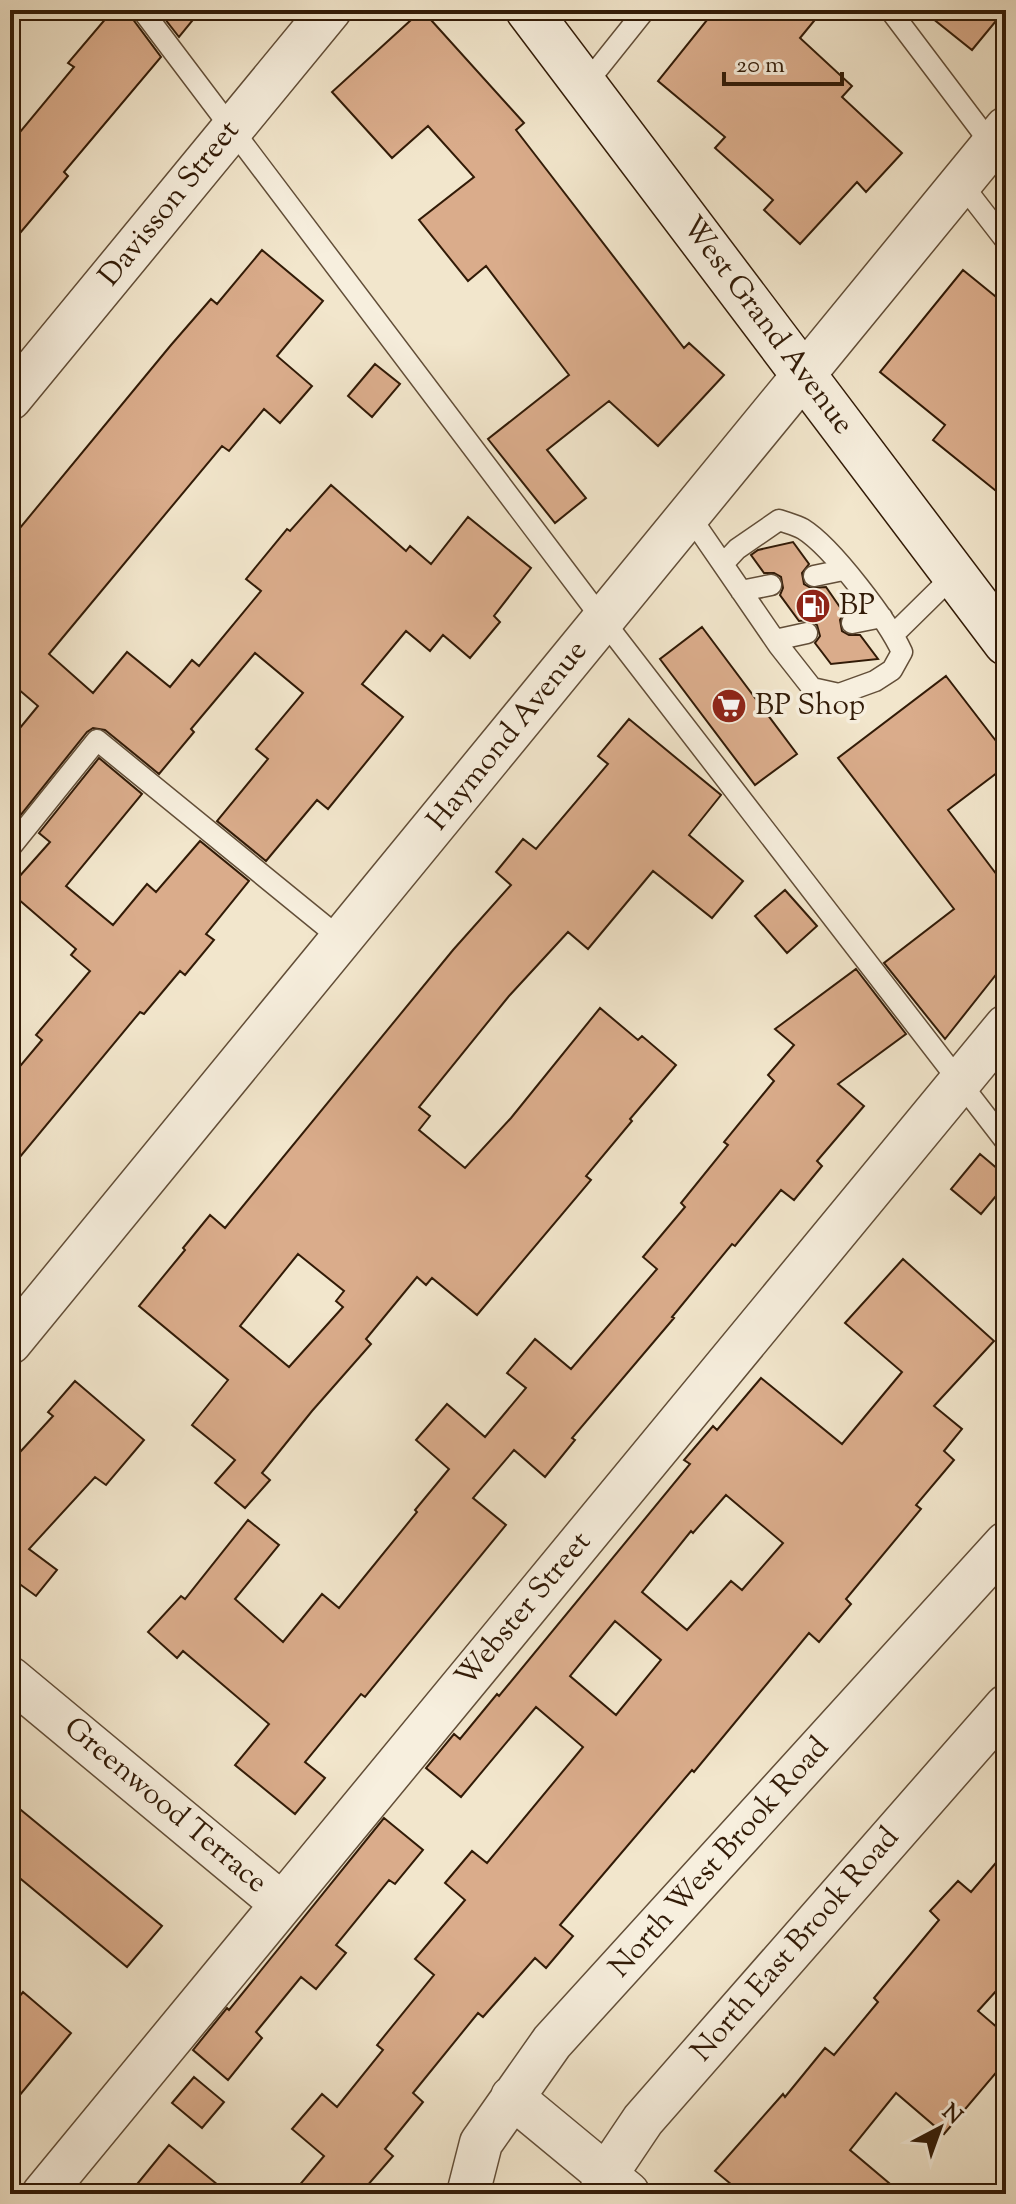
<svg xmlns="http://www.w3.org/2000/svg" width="1016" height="2204" font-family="'Sorts Mill Goudy',serif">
  <rect width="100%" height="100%" fill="#f2e6cc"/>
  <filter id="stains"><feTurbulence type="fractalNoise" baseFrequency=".0025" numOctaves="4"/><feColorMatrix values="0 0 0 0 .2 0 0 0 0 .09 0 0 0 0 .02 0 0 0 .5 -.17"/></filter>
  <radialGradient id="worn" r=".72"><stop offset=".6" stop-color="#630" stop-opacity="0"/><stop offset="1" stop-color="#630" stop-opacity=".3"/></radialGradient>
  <path fill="#daac8b" stroke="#321b07" stroke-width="2" fill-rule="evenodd" d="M113,10H129L132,18L161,57L64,172L68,176L10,245V144L74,67L68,63Z
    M158,10H201L179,37Z
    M422,10L524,123L516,130L684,348L689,343L724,375L658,446L609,401L547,450L586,498L555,523L488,439L569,375L486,266L468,281L419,220L474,177L428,126L392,158L332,92Z
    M715,10H823L800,38L852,86L842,97L902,153L866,192L857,182L800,244L764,210L773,200L715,148L725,137L658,81Z
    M922,10H1005L972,50Z
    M262,250L323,301L277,356L312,386L280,423L264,409L229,451L222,446L49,654L93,693L127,652L170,687L192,660L199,666L261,591L246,579L287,529L290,531L331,485L406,551L410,546L431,564L468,517L531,568L494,616L500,622L470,658L443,635L430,651L406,631L362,684L403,717L328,809L317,800L266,861L217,821L268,759L256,749L303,693L255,653L191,729L194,732L159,774L105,730L93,728L87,732L19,817L10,810V740L38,706L10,682V540L171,345L211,299L217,304Z
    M963,270L1006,305V499L933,440L945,425L880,372Z
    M375,364L400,384L372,417L348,396Z
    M793,542L809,564L802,573L804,584L811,588L826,587L844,613L840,620L842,631L849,635H860L878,659L831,664L815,643L820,636L817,625L810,620L799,621L780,595L783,588L781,577L774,573H764L751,555L758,550Z
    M702,627L797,754L755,785L660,659Z
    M946,676L1006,754V766L948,810L1006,887V962L945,1039L884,963L954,909L838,758Z
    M629,719L721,795L689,835L743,881L712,918L653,871L588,949L568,932L509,996L419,1107L430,1116L419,1130L465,1168L511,1118L600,1008L638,1040L642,1036L676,1065L630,1119L632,1121L586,1176L591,1180L477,1315L432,1278L426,1285L417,1277L366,1339L371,1344L312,1411L262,1473L270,1480L245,1508L215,1483L235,1460L192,1425L228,1380L139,1306L185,1250L183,1248L210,1215L225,1228L453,950L511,885L496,872L523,839L536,849L608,764L598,756ZM298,1254L344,1291L336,1301L343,1307L289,1367L240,1326Z
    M99,758L142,794L66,886L113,925L147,884L156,892L200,841L249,881L206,934L214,940L185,975L180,971L144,1014L140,1012L10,1169V1078L42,1040L36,1035L90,971L71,955L76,949L10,892V887L50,842L39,833Z
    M785,890L817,926L787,953L755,916Z
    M856,969L906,1034L838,1084L864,1106L817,1161L822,1166L794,1200L781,1190L735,1246L732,1244L672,1317L674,1318L572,1438L575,1440L545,1477L514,1450L473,1498L506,1525L365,1697L361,1694L305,1762L325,1778L295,1814L235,1765L269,1724L183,1651L177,1658L148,1632L181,1596L185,1599L248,1520L279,1545L235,1599L283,1642L322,1594L339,1608L417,1512L415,1510L449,1469L416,1440L447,1404L485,1437L526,1388L507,1373L535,1339L571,1369L657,1269L643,1257L685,1207L681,1203L728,1145L724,1142L774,1081L768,1075L794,1045L775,1029Z
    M980,1154L1006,1176V1184L981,1214L951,1189Z
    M903,1259L994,1341L934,1406L962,1429L944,1451L954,1460L916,1505L921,1509L846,1599L851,1604L819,1642L809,1633L694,1772L692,1770L560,1925L573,1936L546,1968L535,1958L483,2017L478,2013L413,2093L423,2102L385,2149L393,2156L360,2194H292L324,2156L292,2129L322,2094L337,2107L383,2050L377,2045L434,1975L415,1959L465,1900L445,1883L472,1851L487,1863L583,1747L536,1707L461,1797L426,1768L454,1734L460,1739L497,1694L499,1696L690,1464L684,1460L713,1426L717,1430L761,1378L842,1444L902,1372L845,1323ZM726,1495L783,1543L742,1590L731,1581L687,1630L642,1592L691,1531L693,1533ZM615,1621L661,1660L616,1715L570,1676Z
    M75,1381L144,1440L106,1485L95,1477L29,1549L57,1570L36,1596L10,1577V1463L53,1416L48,1412Z
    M10,1801L162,1926L127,1967L10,1870Z
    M384,1818L423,1850L395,1884L389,1880L336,1945L346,1953L316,1989L301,1977L256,2032L262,2038L228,2080L193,2050L227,2008L229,2010Z
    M1006,1851V1980L978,2011L1006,2035V2061L944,2134L896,2093L850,2150L902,2194H743L715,2171L783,2094L785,2097L825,2048L834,2055L878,2002L874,1998L939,1920L930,1911L958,1881L971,1892Z
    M23,1992L71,2033L10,2107V2008Z
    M194,2077L224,2102L202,2128L172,2103Z
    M169,2145L229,2194H129Z"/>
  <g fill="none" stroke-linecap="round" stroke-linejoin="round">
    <defs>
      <path id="lane" d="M142,10L603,620L1006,1142
        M890,10L992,145
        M585,85L645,10
        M961,183L1006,241
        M689,515L779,646L812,688L839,694L875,681L892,670L902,652C888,621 832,547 803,529C796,525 787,523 779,520L737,549L723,564
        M814,576L843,570
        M741,591L771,585
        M852,623L882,617
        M894,634L954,575
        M775,640L807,633
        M10,848L97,740L341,939"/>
      <path id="street" d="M10,399L330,10
        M10,1343L1006,128
        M10,1678L282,1904
        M512,2097L628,2193
        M43,2194L1006,1026
        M468,2194L481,2143L552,2042L1006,1543
        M600,2194L606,2175L643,2120L1006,1706"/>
      <path id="secondary" d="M528,10L1006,643"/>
    </defs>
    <use href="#lane" stroke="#624e38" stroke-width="23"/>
    <use href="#street" stroke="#624e38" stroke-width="45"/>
    <use href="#secondary" stroke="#321b07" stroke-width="47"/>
    <use href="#lane" stroke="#f7efde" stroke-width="20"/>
    <use href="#street" stroke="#f7efde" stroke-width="42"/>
    <use href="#secondary" stroke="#f7efde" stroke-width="44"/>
  </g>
  <defs>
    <symbol id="fuel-disc" viewBox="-11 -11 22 22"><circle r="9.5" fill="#8f2418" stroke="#f7efde"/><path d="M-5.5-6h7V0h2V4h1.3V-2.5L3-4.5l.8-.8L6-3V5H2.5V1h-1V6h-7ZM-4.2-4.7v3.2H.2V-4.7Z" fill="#fff"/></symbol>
    <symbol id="supermarket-disc" viewBox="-11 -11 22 22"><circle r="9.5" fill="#8f2418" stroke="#f7efde"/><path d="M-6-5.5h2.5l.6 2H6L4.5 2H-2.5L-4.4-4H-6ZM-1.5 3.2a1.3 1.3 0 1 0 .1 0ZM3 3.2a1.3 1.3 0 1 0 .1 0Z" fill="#fff"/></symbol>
  </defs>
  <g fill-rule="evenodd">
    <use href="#fuel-disc" x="793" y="586" width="40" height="40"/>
    <use href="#supermarket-disc" x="709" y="686" width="40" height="40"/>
  </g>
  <g text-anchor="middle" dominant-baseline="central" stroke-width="7" stroke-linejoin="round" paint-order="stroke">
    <g font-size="30" fill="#321b07" stroke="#f7efde">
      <text transform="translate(170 204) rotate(-51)">Davisson Street</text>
      <text transform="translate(767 326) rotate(53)">West Grand Avenue</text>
      <text transform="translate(508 736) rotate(-51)">Haymond Avenue</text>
      <text transform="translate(524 1610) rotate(-50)">Webster Street</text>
      <text transform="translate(165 1806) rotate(40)">Greenwood Terrace</text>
      <text transform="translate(720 1858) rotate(-48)">North West Brook Road</text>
      <text transform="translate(796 1945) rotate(-49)">North East Brook Road</text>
    </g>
    <g font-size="30" fill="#321b07" stroke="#f7efde" text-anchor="start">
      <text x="839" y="606">BP</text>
      <text x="755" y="706">BP Shop</text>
    </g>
  </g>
  <rect width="1016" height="2204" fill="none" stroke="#f2e6cc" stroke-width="40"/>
  <rect x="12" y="12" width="992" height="2180" fill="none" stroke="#321b07" stroke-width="4"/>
  <rect x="20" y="20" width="976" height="2164" fill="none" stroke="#321b07" stroke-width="2"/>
  <g transform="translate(940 2128) rotate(41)" stroke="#f7efde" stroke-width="6" paint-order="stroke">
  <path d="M0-6L14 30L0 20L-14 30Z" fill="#321b07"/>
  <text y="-12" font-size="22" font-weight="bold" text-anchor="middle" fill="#321b07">N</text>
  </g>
  <path d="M724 72v12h118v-12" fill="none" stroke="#321b07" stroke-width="4"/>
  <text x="736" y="72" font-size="24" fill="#321b07" stroke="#f7efde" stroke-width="6" paint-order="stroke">20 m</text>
  <rect width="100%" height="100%" filter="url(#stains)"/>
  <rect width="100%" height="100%" fill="url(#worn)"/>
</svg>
